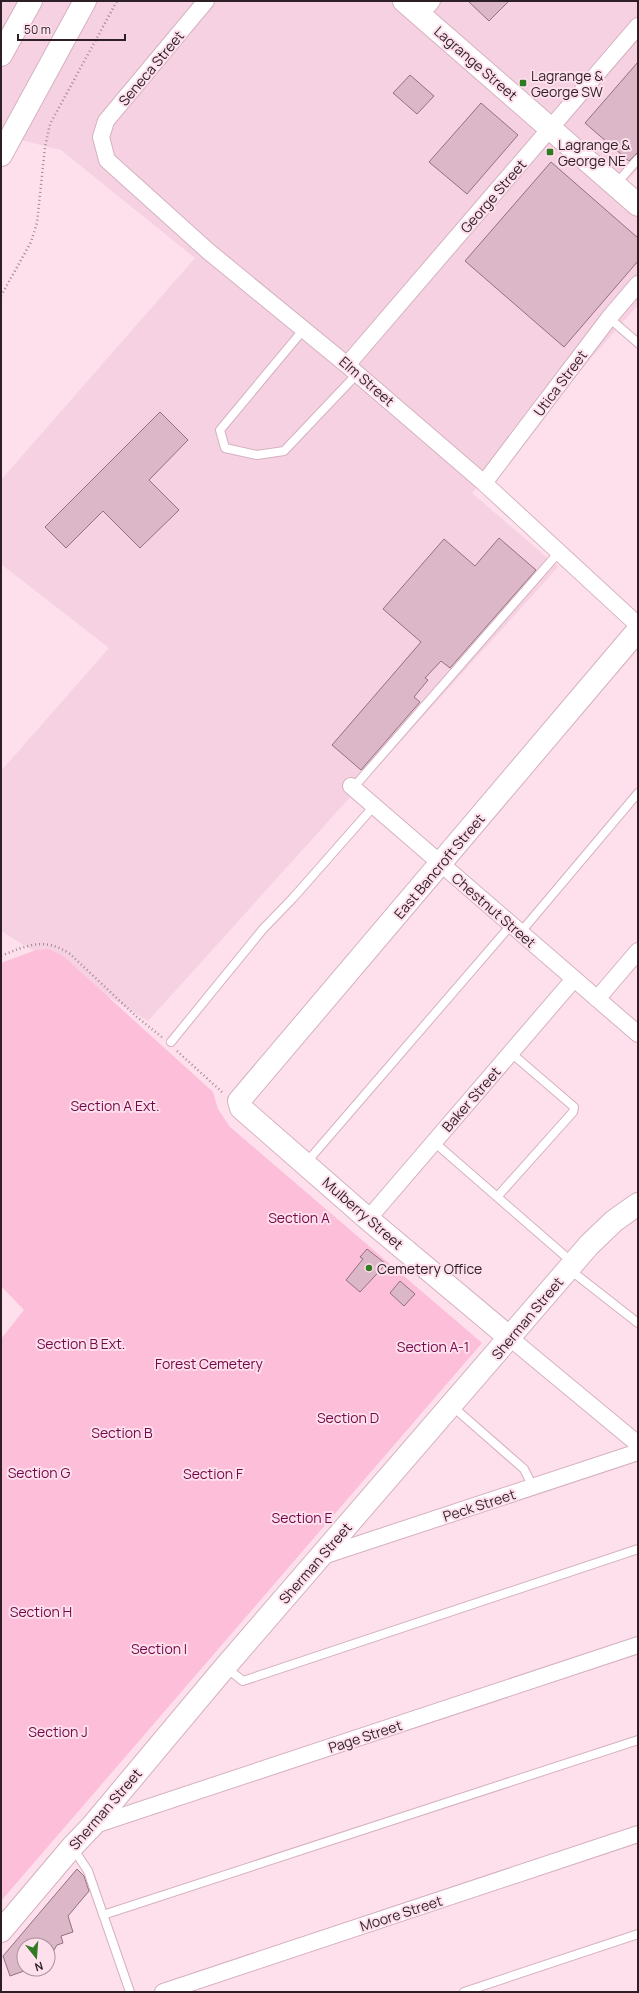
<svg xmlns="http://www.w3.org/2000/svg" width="639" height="1993" font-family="Manrope,sans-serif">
  <rect width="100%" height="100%" fill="#fedfec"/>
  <path fill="#f6d1e1" d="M1,1H638V169L626,182L638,192V305L472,493L558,567L148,1021L1,931V771L109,648L1,564V480L195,258L61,150L1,135Z"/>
  <path fill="#fcbed9" d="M49,949L63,956L213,1092L218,1109L230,1127L482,1343L1,1901V1339L24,1310L1,1286V963L36,950Z"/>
  <path fill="#dcb7c7" stroke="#92707f" d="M468,1H509L489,21Z
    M638,62V152L629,161L585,123Z
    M410,75L434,96L417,114L393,93Z
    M481,103L518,135L467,194L429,162Z
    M551,162L638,238V261L564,347L465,261Z
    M160,412L188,440L149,480L179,510L140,548L103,511L66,548L45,527Z
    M499,538L536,570L450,668L441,661L425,678L428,680L414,697L420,702L361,770L332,745L421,642L383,609L444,539L475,566Z
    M367,1249L386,1264L360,1292L346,1280L363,1259L360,1257Z
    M400,1281L415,1294L404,1306L390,1293Z
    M77,1869L84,1876L89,1891L68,1916L73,1932L61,1936L63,1943L57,1945L48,1960V1945H24V1971L10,1976L3,1956Z"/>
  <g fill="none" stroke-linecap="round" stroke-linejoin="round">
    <defs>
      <path id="lane" d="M616,184L638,159
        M609,318L638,343
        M304,329L220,430L225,448L257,455L284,451L358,373
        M353,788L559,552
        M520,933L638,793
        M171,1042L263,929L293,898L374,806
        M434,1142L572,1262
        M306,1163L511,925
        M497,1197L573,1112L574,1107L510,1052
        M569,1269L638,1323
        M452,1406L524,1469L533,1487
        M225,1667L243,1681L638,1549
        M73,1848L88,1871L130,1992
        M103,1915L638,1740
        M464,1992L638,1934"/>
      <path id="street" d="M206,1L106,121L101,137L107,160L208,251L347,365L484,483L638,625
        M420,15L432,1
        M347,365L638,26
        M484,483L609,318L638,284
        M351,786L638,1034
        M597,999L638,951
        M368,1219L574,979
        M510,1338L638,1444
        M320,1557L638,1452
        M92,1826L638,1645
        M163,1992L638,1834"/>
      <path id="secondary" d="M404,1L638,205
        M510,1338L368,1219L241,1108L239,1101L638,630
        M1,1931L72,1847L92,1826L225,1667L589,1245L614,1221L638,1204"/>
      <path id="primary" d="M1,55L31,1
        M1,155L85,1"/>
    </defs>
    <use href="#lane" stroke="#d5b1c0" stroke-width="10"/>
    <use href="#street" stroke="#d5b1c0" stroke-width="18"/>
    <use href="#secondary" stroke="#d5b1c0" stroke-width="24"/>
    <use href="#primary" stroke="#d5b1c0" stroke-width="24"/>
    <path stroke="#a18a94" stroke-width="2.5" stroke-dasharray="1 3" stroke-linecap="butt" d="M1,296L31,242L37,223L45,147L50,124L117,1
      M1,956C27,945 45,937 70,954L137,1017L163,1038
      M177,1051L222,1092"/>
    <use href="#lane" stroke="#fff" stroke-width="8"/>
    <use href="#street" stroke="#fff" stroke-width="16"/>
    <use href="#secondary" stroke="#fff" stroke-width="22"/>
    <use href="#primary" stroke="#fff" stroke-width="22"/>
  </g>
  <g fill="#307b22" stroke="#fedfec" stroke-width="1.5">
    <rect x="519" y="79" width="8" height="8" rx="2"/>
    <rect x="546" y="148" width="8" height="8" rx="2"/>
    <circle cx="369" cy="1268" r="4"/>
  </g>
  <g text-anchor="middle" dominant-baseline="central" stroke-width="4" stroke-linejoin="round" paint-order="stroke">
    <g font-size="14" fill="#2d1f25" stroke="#fedfec">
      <text transform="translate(476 63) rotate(41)">Lagrange Street</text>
      <text transform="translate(151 68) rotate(-50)">Seneca Street</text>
      <text transform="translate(493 196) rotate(-49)">George Street</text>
      <text transform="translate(367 381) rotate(41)">Elm Street</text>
      <text transform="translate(560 383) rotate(-53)">Utica Street</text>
      <text transform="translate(439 866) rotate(-50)">East Bancroft Street</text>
      <text transform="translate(494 910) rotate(41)">Chestnut Street</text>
      <text transform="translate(471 1099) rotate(-49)">Baker Street</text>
      <text transform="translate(363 1213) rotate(41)">Mulberry Street</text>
      <text transform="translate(527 1318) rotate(-50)">Sherman Street</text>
      <text transform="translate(479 1505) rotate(-18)">Peck Street</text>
      <text transform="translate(315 1563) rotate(-49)">Sherman Street</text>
      <text transform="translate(365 1736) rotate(-18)">Page Street</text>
      <text transform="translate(105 1809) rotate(-49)">Sherman Street</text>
      <text transform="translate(401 1913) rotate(-18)">Moore Street</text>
    </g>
    <g font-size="14" fill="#2d1f25" stroke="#fedfec" text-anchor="start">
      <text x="531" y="75">Lagrange &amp;<tspan x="531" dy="16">George SW</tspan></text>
      <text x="558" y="144">Lagrange &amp;<tspan x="558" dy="16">George NE</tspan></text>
      <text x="377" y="1268">Cemetery Office</text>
    </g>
    <g font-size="14" fill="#730749" stroke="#fedfec">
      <text x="115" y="1105">Section A Ext.</text>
      <text x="299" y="1217">Section A</text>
      <text x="81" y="1343">Section B Ext.</text>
      <text x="433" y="1346">Section A-1</text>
      <text x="209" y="1363">Forest Cemetery</text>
      <text x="348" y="1417">Section D</text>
      <text x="122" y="1432">Section B</text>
      <text x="39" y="1472">Section G</text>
      <text x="213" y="1473">Section F</text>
      <text x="302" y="1517">Section E</text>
      <text x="41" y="1611">Section H</text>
      <text x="159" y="1648">Section I</text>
      <text x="58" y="1731">Section J</text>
    </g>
  </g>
  <rect width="639" height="1993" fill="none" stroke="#2d1f25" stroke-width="4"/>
  <g transform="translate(36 1957) rotate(163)"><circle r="19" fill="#fedfec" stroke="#aa929c"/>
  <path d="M0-3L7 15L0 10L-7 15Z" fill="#307b22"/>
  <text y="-6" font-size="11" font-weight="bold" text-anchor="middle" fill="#2d1f25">N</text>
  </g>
  <path d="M18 34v6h107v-6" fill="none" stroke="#2d1f25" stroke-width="2"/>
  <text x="24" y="34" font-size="12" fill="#2d1f25" stroke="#fedfec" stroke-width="3" paint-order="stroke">50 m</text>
</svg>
